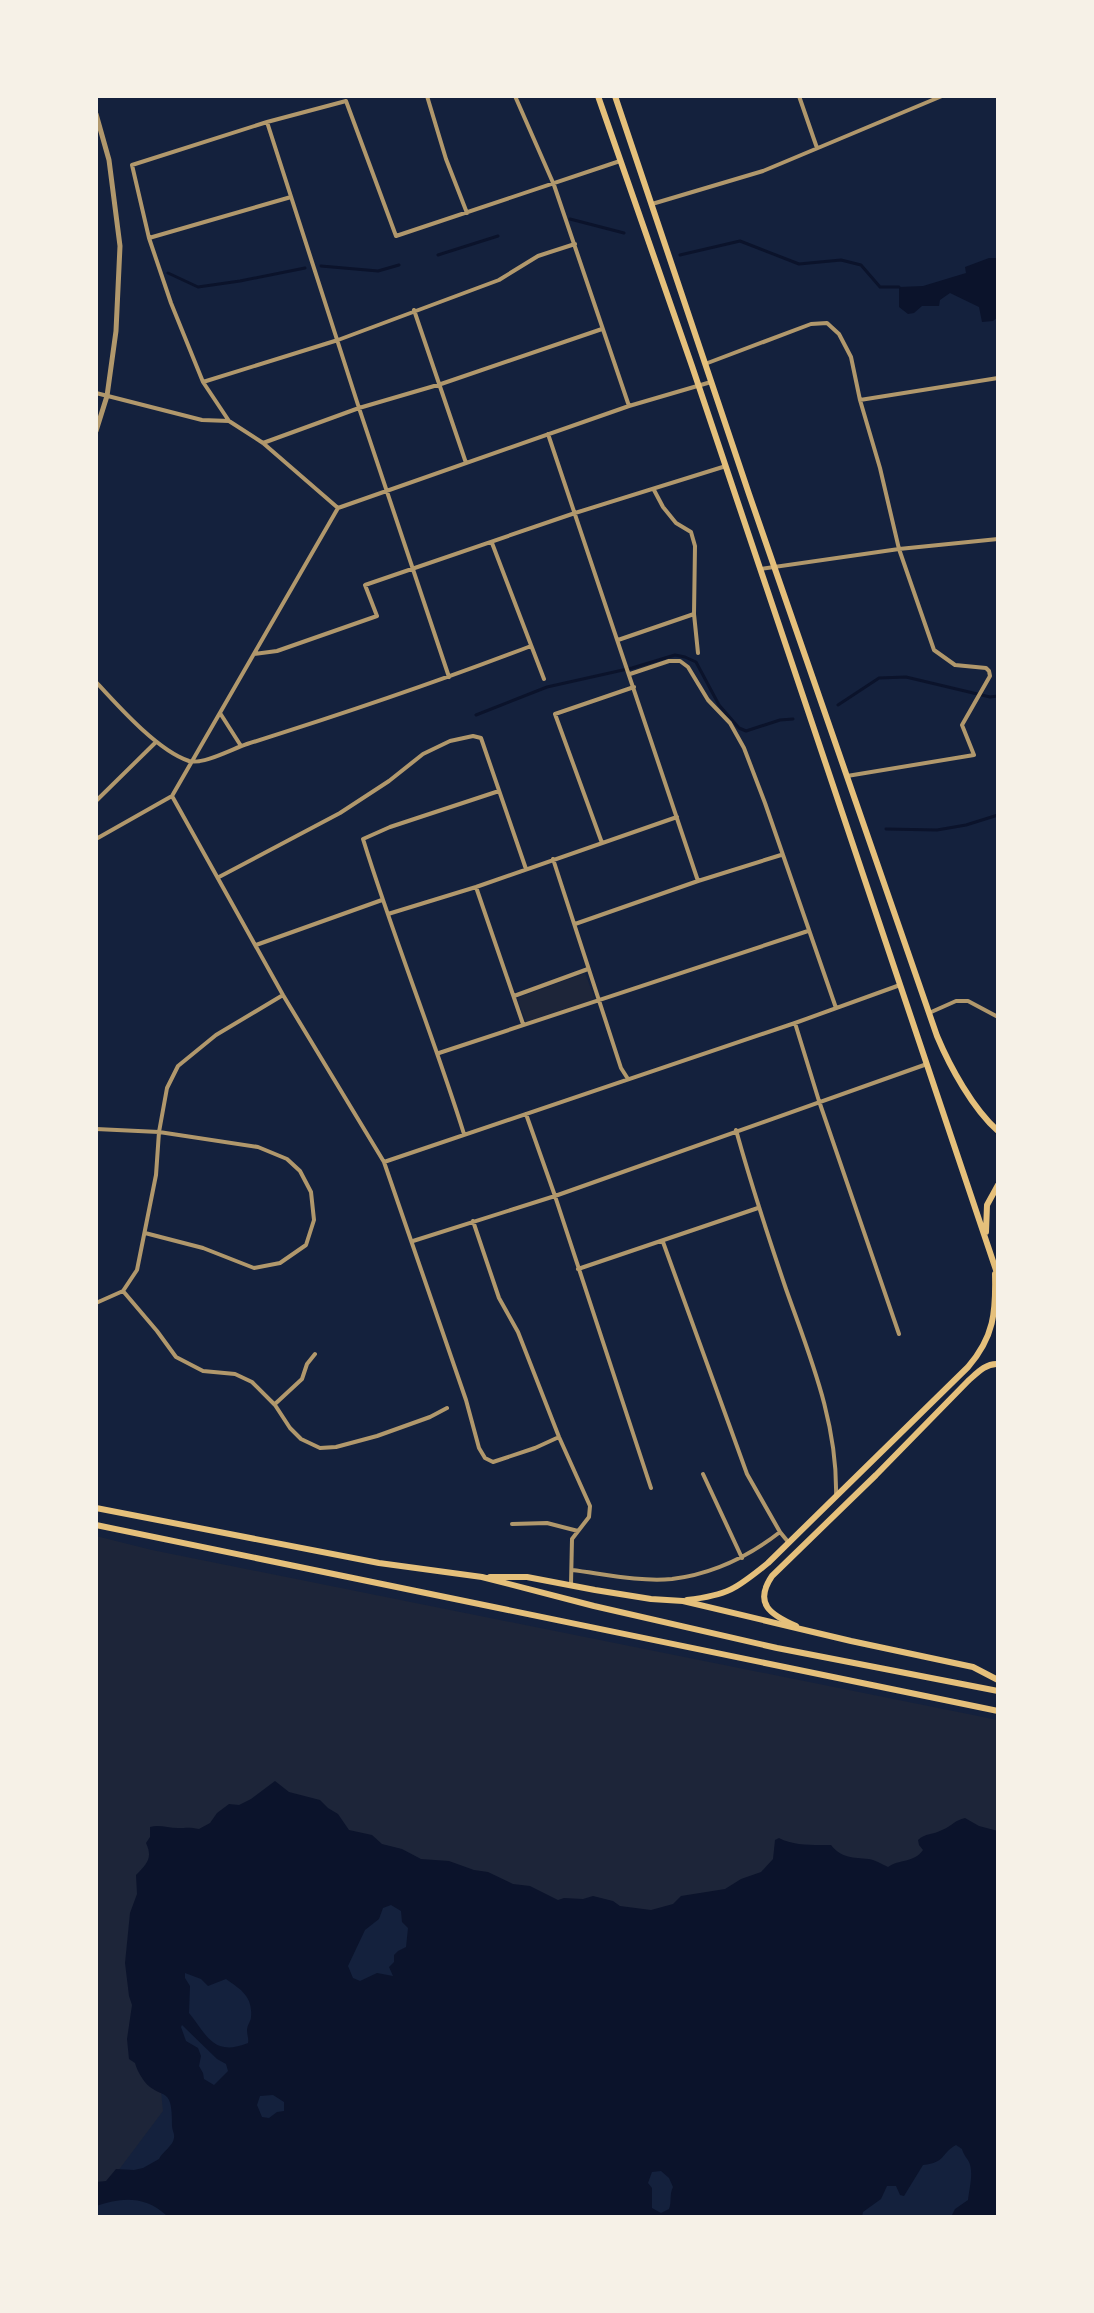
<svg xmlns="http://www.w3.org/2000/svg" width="1094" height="2313" font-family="'Noto Serif',serif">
  <rect width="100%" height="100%" fill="#14213d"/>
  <path fill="#1d2539" d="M585,973L595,999L526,1022L517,998Z
    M96,1536L152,1550L998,1720V1878L903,1882L752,1876L647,1935L278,1828L141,1882L163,2111L103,2191L96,2194Z"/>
  <path fill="#0b132b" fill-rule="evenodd" d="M989,258H998V317L993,321L982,322L979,307L950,293L940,300L939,306H922L914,313L908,314L899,307V287L923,286L966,273L965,267Z
    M275,1781L289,1792L320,1800L328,1808L338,1814L349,1830L372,1835L382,1844L402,1849L421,1859L449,1861L474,1870L488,1872L513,1884L530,1886L558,1900L564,1898L583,1899L593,1896L613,1901L620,1906L651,1910L673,1904L681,1896L725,1889L741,1879L761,1872L773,1859L775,1840L779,1838C794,1846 814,1845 831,1845C842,1859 853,1857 869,1859C875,1860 882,1864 888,1867C899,1859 914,1863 923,1850L919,1845L918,1840C925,1833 933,1835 942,1830C952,1826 955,1820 965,1818L979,1826L998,1831V2217H951L955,2209L968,2200C969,2189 974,2173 969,2162C967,2158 963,2154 962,2149L956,2145C939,2155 947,2162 923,2165L904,2196L900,2195L896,2186H887L881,2199L863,2212L862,2217H165L166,2215C145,2196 122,2197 96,2206V2182L106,2181L116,2169L134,2170L143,2168L159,2159C162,2152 173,2146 174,2138C175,2134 172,2130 172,2126C172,2119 172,2106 169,2100C166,2093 158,2093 153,2089C145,2085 137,2071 135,2063L129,2059L127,2039L132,2005L129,1996L125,1963L130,1913L137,1894L136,1875C147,1864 153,1858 146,1843L150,1837V1827C159,1824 168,1828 178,1828C186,1828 190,1827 199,1829L210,1823L217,1813L229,1804L239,1805L251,1799ZM391,1905L401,1911L402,1922L408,1928L406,1947L398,1951L394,1955V1962L389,1967L393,1976L377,1973L360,1981L353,1978L348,1966L365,1930L379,1919L383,1908ZM185,1973L201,1979L208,1986L226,1979C240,1989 253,1996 251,2017C251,2021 247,2025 247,2030C247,2035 249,2039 248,2043C213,2057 207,2035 189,2013L190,1986L185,1978ZM182,2025L217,2059L226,2064L228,2071L214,2085L204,2079L203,2073L199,2066L201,2056L198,2048L186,2041L181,2027ZM273,2095L284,2102V2111L277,2112L269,2118L262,2117L257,2105L260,2096ZM661,2171L669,2178L673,2187C669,2195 672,2202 669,2209L661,2213L652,2208V2188L648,2183L652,2172Z"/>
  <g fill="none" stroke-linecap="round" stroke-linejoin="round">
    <path stroke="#0b132b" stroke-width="3" d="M570,219L624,233
      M438,255L498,236
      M680,255L740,241L799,264L841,260L861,265L880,287H899
      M321,266L378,271L399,265
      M168,273L198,287L240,281L305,268
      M838,705L879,678L906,677L990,697L998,696
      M476,715L547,687L632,668L675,655L685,657L696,662L719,705L739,728L746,731L780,720L793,719
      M886,829L937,830L966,825L998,815"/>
    <path stroke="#b1986c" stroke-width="4" d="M427,96L446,159L467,213
      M515,96L554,185L629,406
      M799,96L817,148
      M267,122L359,408L449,677
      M652,204L763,171L942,96
      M149,238L291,197
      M414,310L466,463
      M705,364L811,324L827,323L839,334L851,357L860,400L880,468L899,549L934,650L955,665L986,668L989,671L990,676L962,725L974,755L847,776
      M203,382L338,340L499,280L538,256L575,244
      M96,393L202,420L229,421
      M860,400L998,378
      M548,434L698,881
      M263,443L359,408L441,384L602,329
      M654,490L663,507L676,523L691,532L695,546L694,614L698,653
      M338,508L263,443L229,421L203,382L171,303L149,238L132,165L267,122L346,101L396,236L620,161
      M338,508L629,406L711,382
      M492,543L544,679
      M760,569L899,549L998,539
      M618,640L694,614
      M254,654L277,651L377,616L365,585L575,513L726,466
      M630,674L669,661H680L688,667L708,700L730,723L744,748L765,803L836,1008
      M96,682C118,706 158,751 189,761C203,765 232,749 247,744C343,714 437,682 531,646
      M220,713L241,746
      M172,796L283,995L384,1162L466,1400L479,1448L485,1458L493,1462L535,1448L559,1437
      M96,801L156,742
      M96,839L172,796L338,508
      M602,843L555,714L634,687
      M553,859L621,1068L628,1079
      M219,877L340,813L389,781L423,754L450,741L473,736L481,738L526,869
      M476,887L523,1024
      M388,914L476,887L677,817
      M575,924L698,881L781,855
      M256,945L382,900
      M514,996L588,969
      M929,1013L956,1001H968L998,1017
      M795,1023L819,1101L899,1334
      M439,1053L808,931
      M526,1114L555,1196L651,1488
      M96,1129L159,1132L258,1147L287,1159L300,1171L311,1192L314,1220L306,1245L280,1263L254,1268L203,1248L145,1233
      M736,1130C751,1184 768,1236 786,1289C810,1357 838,1423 836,1497
      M464,1134C433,1035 394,939 363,839L390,827L499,791
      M384,1162L795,1023L900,985
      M473,1221L499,1298L518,1332L559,1437L590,1506L589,1517L572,1539L571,1584
      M413,1241L555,1196L927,1064
      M663,1242L747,1474L780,1532L789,1543
      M578,1269L758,1208
      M123,1291L157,1331L176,1357L203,1371L235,1374L252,1382L275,1405L290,1428L301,1439L320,1448L336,1447L377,1436L430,1417L447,1408
      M123,1291L137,1270L156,1175L159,1132L167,1088L178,1066L216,1035L283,995
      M96,1303L123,1291
      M275,1404L302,1379L307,1364L315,1354
      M703,1474L742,1558
      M512,1524L547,1523L578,1531
      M572,1570C604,1574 639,1582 672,1579C712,1574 748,1557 780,1532"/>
    <path stroke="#b1986c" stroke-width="5" d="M96,114L109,160L120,246L116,331L107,396L96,431"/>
    <path stroke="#e5c07b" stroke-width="6" d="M598,96L692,366L998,1276
      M615,96L749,494L937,1036C950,1067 973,1109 998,1131
      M986,1232L987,1205L998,1185
      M687,1600C728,1595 736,1589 768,1563L968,1367C994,1337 996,1312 995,1274
      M796,1626C771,1615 753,1604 772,1576L876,1475L968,1381C977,1373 986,1363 998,1364"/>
    <path stroke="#e5c07b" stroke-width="6" d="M96,1508L379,1563L482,1577L594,1606L777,1648L998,1691
      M96,1525L998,1711
      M490,1577H527L595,1590L651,1599L683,1601L851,1641L973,1667L998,1680"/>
  </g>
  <rect width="1094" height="2313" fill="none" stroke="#f6f1e7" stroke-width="196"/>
</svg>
